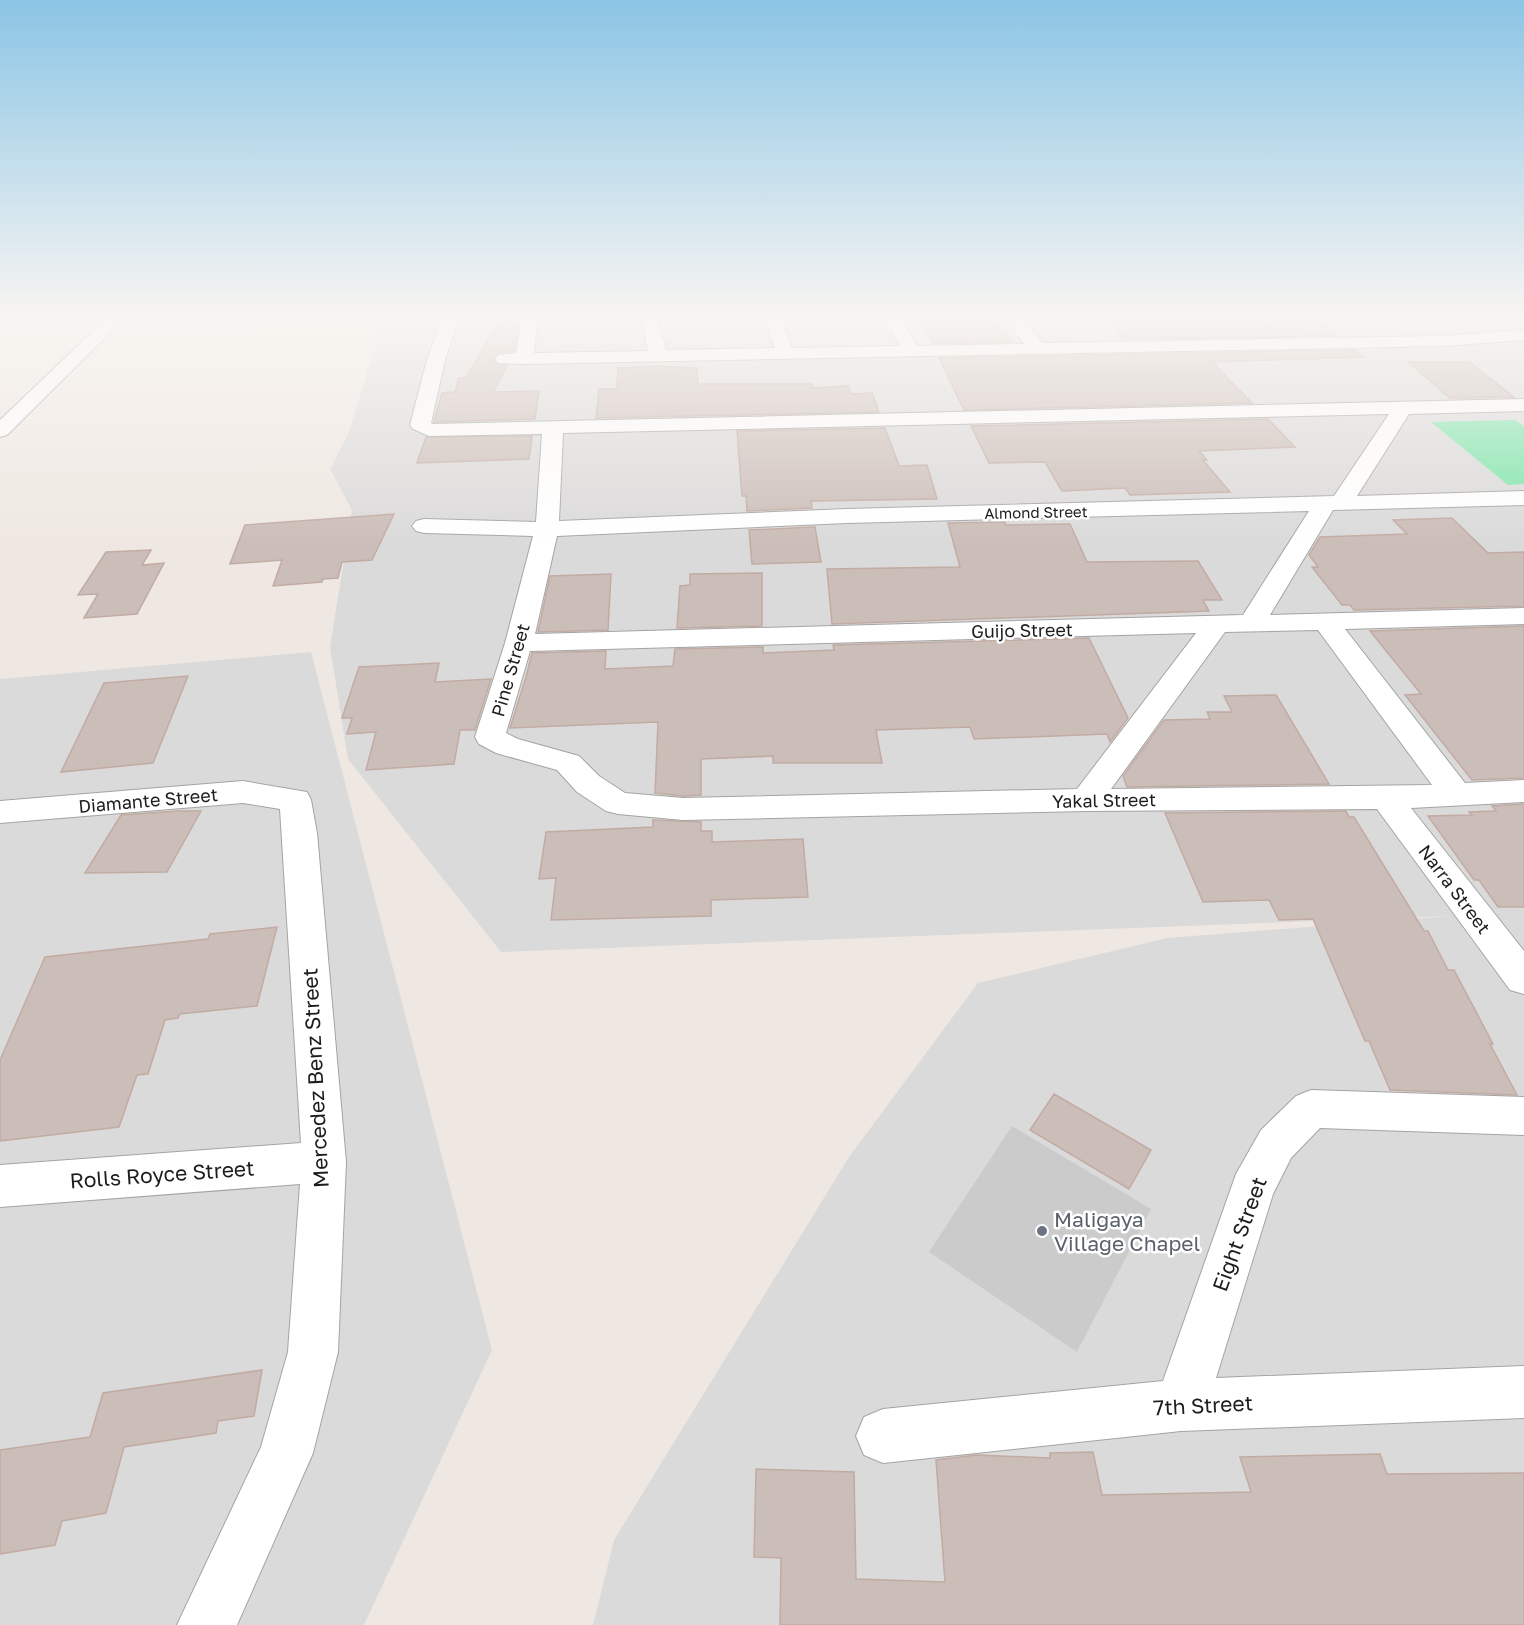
<svg xmlns="http://www.w3.org/2000/svg" width="1524" height="1625" font-family="'Golos Text',sans-serif">
  <rect width="100%" height="100%" fill="#efe8e2"/>
  <path fill="#dbdada" d="M384,317H1524V1625H593L614,1540L849,1157L978,983L1167,938L1449,916L501,952L348,759L330,647L352,510L330,469L349,432Z
    M311,652L492,1350L364,1625H0V679Z"/>
  <path fill="#cbcbcb" d="M1012,1126L1151,1209L1077,1352L929,1252Z"/>
  <path fill="#79e5a8" d="M1515,420L1524,426V484L1508,485L1431,422Z"/>
  <path fill="#cbbdb8" stroke="#c2aba3" stroke-width="1.5" d="M501,317H520L514,351L498,353L493,358L496,364L507,366L493,392L539,391L535,419L434,422L442,393L455,392L459,378H466Z
    M919,317H994L1012,342L932,343Z
    M1107,317H1312L1337,336L1124,339Z
    M1356,350L1365,357L1212,362L1252,403L964,410L939,358Z
    M1408,362H1469L1514,397L1450,398Z
    M659,366L697,368L698,384H812L813,388L848,386L851,394L872,393L879,412L596,418L599,389H617L618,368Z
    M1268,419L1295,447L1199,451L1207,460H1203L1230,492L1130,495L1125,488L1062,491L1045,462L989,463L971,426Z
    M885,428L899,466L927,465L937,499L811,501L812,508L747,511L746,496H742L737,431Z
    M532,436L529,459L417,463L426,437Z
    M394,514L372,560L342,562L338,578L323,579L322,582L273,586L282,560L230,564L245,525Z
    M1452,518L1488,553L1524,552V606L1354,610L1350,605H1342L1312,567H1318L1309,555L1320,537L1407,534L1393,520Z
    M1005,522L1006,525L1070,524L1087,562L1198,561L1222,600H1203L1209,611L832,624L827,569L960,567L948,523Z
    M815,527L821,562L752,564L749,530Z
    M151,550L142,565L164,563L137,614L84,618L98,594L78,595L106,552Z
    M762,573V626L677,628L680,586L690,585V574Z
    M611,574L608,630L538,632L550,576Z
    M1524,626V778L1472,780L1405,695L1421,694L1370,631Z
    M1089,638L1128,718L1110,742L1107,734L974,739L970,727L876,730L882,763H773V756L701,759V795L683,796L655,793L658,722L510,728L526,677L532,653L606,651L605,669L673,666L675,649L763,647V653L834,650L833,645Z
    M439,663L435,682L491,679L475,730H460L454,764L366,770L376,732L347,734L352,718H342L359,667Z
    M188,676L153,763L61,772L104,683Z
    M1276,695L1329,784L1127,787L1123,776L1164,720L1210,719L1207,712H1232L1224,696Z
    M1524,804V907H1498L1479,880H1474L1428,816L1472,815L1469,812L1496,811L1492,806Z
    M178,811H201L167,872L85,873L121,815Z
    M1346,811L1349,817H1354L1424,931H1428L1448,970H1454L1493,1044H1490L1517,1095L1390,1090L1369,1041H1365L1313,919L1279,920L1269,900L1203,902L1165,813Z
    M653,820L701,822V831H712V842L803,839L808,897L711,900V916L551,920L556,878L539,879L546,832L653,827Z
    M277,927L257,1006L180,1014L178,1018L165,1020L148,1074L137,1075L119,1127L0,1141V1060L45,957L208,939L210,934Z
    M1054,1094L1151,1150L1129,1189L1030,1130Z
    M262,1370L254,1416L218,1421L216,1433L124,1447L106,1513L62,1521L55,1545L0,1554V1450L90,1437L103,1393Z
    M1093,1452L1102,1495L1251,1492L1240,1457L1380,1454L1387,1474L1524,1473V1625H780L781,1558L754,1557L756,1469L854,1472L856,1579L945,1582L936,1460L976,1455L1050,1458V1453Z"/>
  <g fill="none" stroke-linecap="round" stroke-linejoin="round">
    <defs>
      <path id="minor" d="M108,317H126L7,435L0,437V420Z
        M443,317H459L445,360L431,423L433,424L1524,399V411L1409,414L1357,496L1524,491V505L1333,510L1270,615L1524,608V624L1345,629L1465,783L1524,780V802L1411,808L1524,951V994L1510,990L1377,809L1086,811L683,820L618,814L606,811L577,792L557,770L496,753L479,744L475,737L505,643L533,536L424,533L416,531L412,526L416,521L424,519L536,522L542,434L429,436L413,429L410,425L427,360ZM1389,414L1334,496L847,509L559,521L563,433ZM1309,511L1243,615L535,634L557,536L847,523ZM1318,630L1432,785L1111,789L1225,632ZM1196,633L1077,789L683,798L625,793L599,776L579,756L518,739L506,733L530,651Z
        M522,317H538L534,353L648,351L641,317H657L666,350L775,348L764,317H780L792,348L900,346L884,317H900L917,346L1024,344L1004,317H1021L1043,343L1444,336L1524,330V340L1444,346L524,364L498,363L495,359L498,355L516,353Z
        M243,781L307,792L311,800L317,833L346,1162L338,1352L313,1453L237,1625H177L261,1447L288,1352L300,1184L0,1207V1165L301,1143L280,809L243,803L0,823V801Z
        M1311,1090L1524,1097V1135L1320,1128L1291,1158L1273,1194L1216,1378L1524,1366V1418L1181,1431L883,1463L864,1455L856,1436L864,1417L883,1409L1163,1381L1236,1174L1261,1130L1296,1096Z"/>
    </defs>
    <use href="#minor" stroke="#a4a4a4" stroke-width="2"/>
    <use href="#minor" fill="#fff" fill-rule="evenodd"/>
  </g>
  <linearGradient id="sky" x2="0" y2="1"><stop stop-color="#8bc5e5"/><stop offset="0.58" stop-color="#f8f5f2"/><stop offset="1" stop-color="#f8f5f2" stop-opacity="0"/></linearGradient>
  <rect width="1524" height="544" fill="url(#sky)"/>
  <circle fill="#6b7280" stroke="#fff" stroke-width="2" cx="1042" cy="1231" r="6"/>
  <g text-anchor="middle" dominant-baseline="central" stroke-width="5" stroke-linejoin="round" paint-order="stroke">
    <g font-size="15" fill="#1d1d1d" stroke="#fff">
      <text transform="translate(1036 512) rotate(-1)">Almond Street</text>
    </g>
    <g font-size="18" fill="#1d1d1d" stroke="#fff">
      <text transform="translate(1022 630) rotate(-1)">Guijo Street</text>
      <text transform="translate(510 670) rotate(-74)">Pine Street</text>
      <text transform="translate(148 800) rotate(-5)">Diamante Street</text>
      <text transform="translate(1104 800) rotate(-1)">Yakal Street</text>
      <text transform="translate(1455 889) rotate(53)">Narra Street</text>
    </g>
    <g font-size="21" fill="#1d1d1d" stroke="#fff">
      <text transform="translate(315 1078) rotate(-93)">Mercedez Benz Street</text>
      <text transform="translate(162 1174) rotate(-4)">Rolls Royce Street</text>
      <text transform="translate(1239 1234) rotate(-70)">Eight Street</text>
      <text transform="translate(1203 1405) rotate(-3)">7th Street</text>
    </g>
    <g font-size="21" fill="#5b616d" stroke="#fff" text-anchor="start">
      <text x="1054" y="1219">Maligaya<tspan x="1054" dy="24">Village Chapel</tspan></text>
    </g>
  </g>
</svg>
